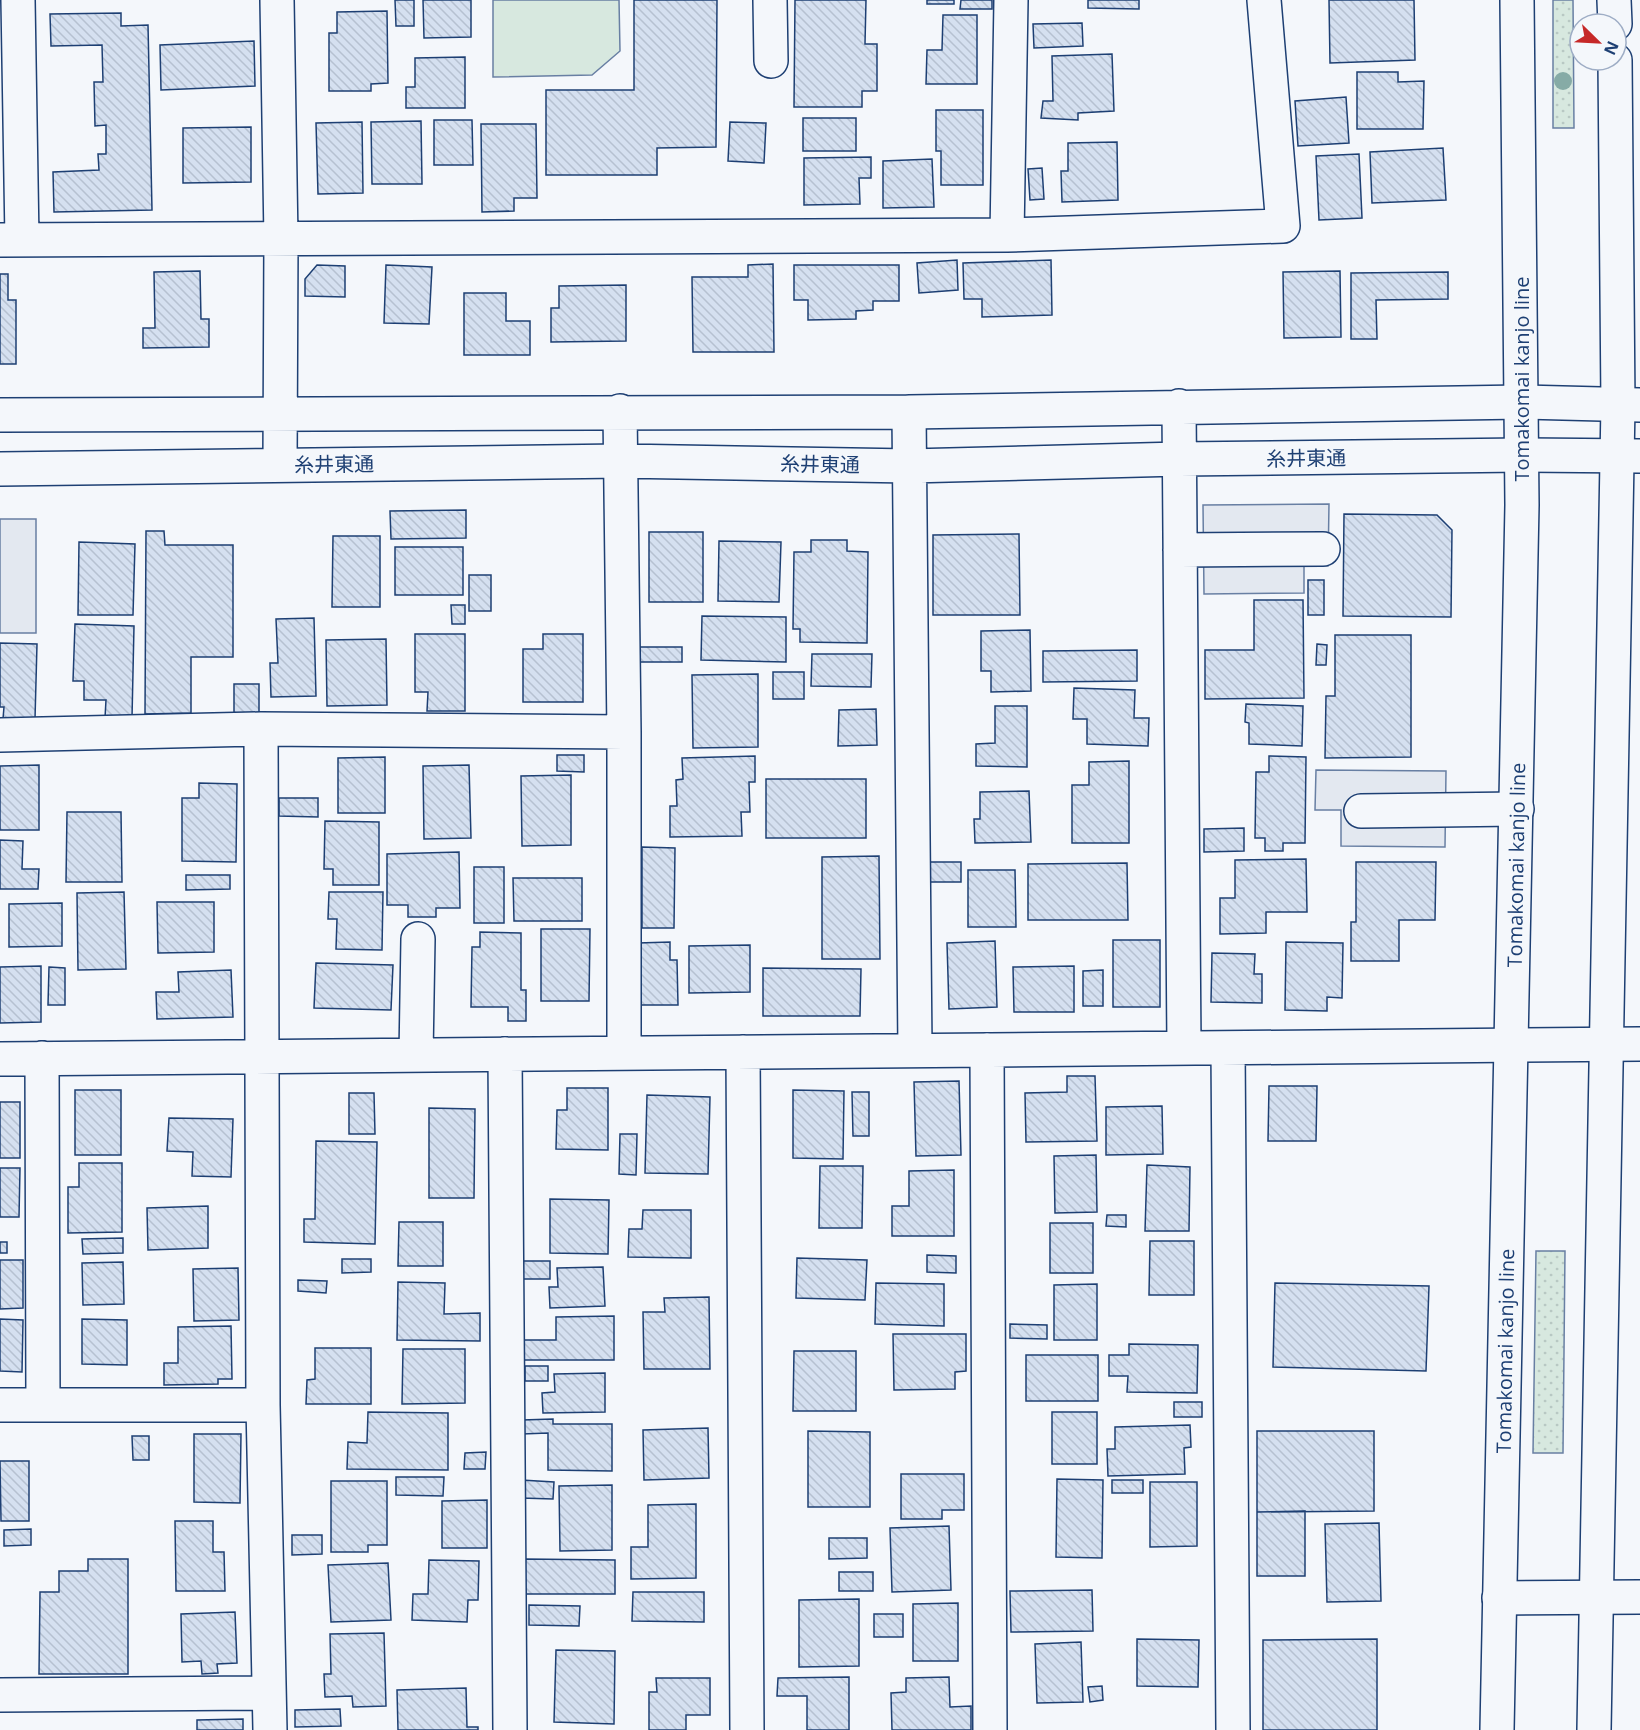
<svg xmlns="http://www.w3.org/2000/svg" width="1640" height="1730" font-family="'Open Sans','Noto Sans JP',sans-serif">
  <defs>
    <pattern id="grass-dots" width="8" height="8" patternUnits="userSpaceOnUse" patternTransform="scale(1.5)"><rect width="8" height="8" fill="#d7e8df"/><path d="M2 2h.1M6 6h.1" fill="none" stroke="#b8c8c3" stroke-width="1.8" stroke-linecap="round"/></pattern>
    <pattern id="building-back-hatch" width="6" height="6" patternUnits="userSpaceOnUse" patternTransform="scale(1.5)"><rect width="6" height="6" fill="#d5e0f0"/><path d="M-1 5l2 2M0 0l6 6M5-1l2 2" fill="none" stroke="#b6c1d1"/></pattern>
  </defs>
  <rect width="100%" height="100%" fill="#f4f7fb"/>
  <path fill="url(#grass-dots)" stroke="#687fa3" stroke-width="1.5" d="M1553,0H1573L1574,128H1553Z
    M1536,1251H1565L1563,1453H1533Z"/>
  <path fill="#d7e8df" stroke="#687fa3" stroke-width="1.5" d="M493,0H619L620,51L592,75L493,77Z"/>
  <path fill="#e3e8f0" stroke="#687fa3" stroke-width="1.5" d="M1329,504L1328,566H1304V593L1204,594L1203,505Z
    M0,519H36V633H0Z
    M1316,770L1446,771L1445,847L1341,846V810H1315Z"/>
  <path fill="url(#building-back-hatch)" stroke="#1d3f73" stroke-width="1.5" d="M395,0H414V26H396Z
    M423,0H471V37L424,38Z
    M634,0H717L716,147L657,148V175H546V90H634Z
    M795,0H866L865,44H877V91H862V107H794Z
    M927,0H954V4H927Z
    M961,0H992V9H960Z
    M1088,0H1139V9L1088,8Z
    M1329,0H1414L1415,60L1330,63Z
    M387,11L388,83L371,84V91H329V33H337V12Z
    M121,13V26L148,25L152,210L54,212L53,172L99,170L98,154H106V125L95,126L94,82H103L102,45L51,46L50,14Z
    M943,15H977V84H926L927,50H942Z
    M1082,23L1083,46L1034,48L1033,24Z
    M254,41L255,86L161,90L160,45Z
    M1112,54L1114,111L1078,113V120L1041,118L1043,101H1053L1052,56Z
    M465,57V108H406V87H415V58Z
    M1357,72H1398V82L1424,81L1423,129H1357Z
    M1346,97L1349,143L1298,146L1295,101Z
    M936,110H983V185H941V151H936Z
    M803,118H856V151H803Z
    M434,120H472L473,165H434Z
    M421,121L422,184H372L371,122Z
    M362,122L363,193L318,194L316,123Z
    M730,122L766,123L764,163L728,161Z
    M481,124H536L537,198H514V211L482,212Z
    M251,127V182L183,183V128Z
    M1117,142L1118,200L1062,202L1061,171H1068V143Z
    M1443,148L1446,200L1372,203L1370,152Z
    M1359,154L1362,218L1319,220L1316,156Z
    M871,157V178H859L860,204L804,205V158Z
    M932,159L934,207L883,208V161Z
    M1042,168L1044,199L1030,200L1028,169Z
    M957,260L958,290L919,293L917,263Z
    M1051,260L1052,315L982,317V299H964L963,263Z
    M773,264L774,352H693L692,277H748V265Z
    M317,265L345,266V297L305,296V279Z
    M386,265L432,267L429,324L384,323Z
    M794,265H899V301H873V310L856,311V319L808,320V300H794Z
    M200,271L201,319H209V347L143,348V328H155L154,272Z
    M1340,271L1341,337L1284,338L1283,272Z
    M1448,272V299L1376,300L1377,339H1351V273Z
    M0,274H8V300H16V364H0Z
    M626,285V341L551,342V308H559V286Z
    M464,293H506V321H530V355H464Z
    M466,510V538L391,539L390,511Z
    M1344,514L1437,515L1452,530L1451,617L1343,616Z
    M146,531H164L165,545H233V657H191V713L145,714Z
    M649,532H703V602H649Z
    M1019,534L1020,615H933V535Z
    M333,536H380V607H332Z
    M811,540H847V551L868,552L867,643L800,642V629H793L794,552H811Z
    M719,541L781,542L779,602L718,601Z
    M79,542L135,544L133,615H78Z
    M395,547H463V595H395Z
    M469,575H491V611H469Z
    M1308,580H1324V615H1308Z
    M1254,600H1303L1304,698L1205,699V650H1254Z
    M451,605H465V624H452Z
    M702,616L786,617V662L701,660Z
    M314,618L316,696L271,697L270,663H278L276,619Z
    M75,624L134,626L132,718H105L106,700H84V681H73Z
    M1030,630L1031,691L991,692V671H981V631Z
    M415,634H465V711H427L428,692H415Z
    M543,634H583V702H523V649H543Z
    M1335,635H1411V757L1325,758L1326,696H1335Z
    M386,639L387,705L327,706L326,640Z
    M0,643L37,644L35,719H3L4,707H0Z
    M1317,644L1327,645L1326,665H1316Z
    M640,647H682V662H640Z
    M1137,650V681L1043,682V651Z
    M812,654H872L871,687L811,686Z
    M773,672H804V699H773Z
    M758,674V747L693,748L692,675Z
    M234,684H259V716H234Z
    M1074,688L1135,690L1134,718H1149L1148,746L1087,744V719H1073Z
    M1246,704L1303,706L1302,746L1249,744V723L1245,722Z
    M995,706H1027V767L976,766V744L995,743Z
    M876,709L877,745L838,746L839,710Z
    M557,755H584V772L557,771Z
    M755,756V782H749L750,812H741L742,836L670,837V806H677L676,780L683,779L682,758Z
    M1269,756L1306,757L1305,843H1283V851H1265V838H1255L1256,772H1269Z
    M385,757V813H338V758Z
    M1129,761V843H1072V785H1089V762Z
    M39,765V830H0V766Z
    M469,765L471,838L424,839L423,766Z
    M571,775V845L522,846L521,776Z
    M766,779H866V838H766Z
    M199,783L237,784L236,862L182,861V798H199Z
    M1029,791L1031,842L975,843L974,819H980V792Z
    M279,798H318V817L279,816Z
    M67,812H121L122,882H66Z
    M325,821L379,822V885H333V869H324Z
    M1244,828V851L1204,852V829Z
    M0,840L23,841L22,869H39L38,889H0Z
    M642,847L675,848L674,928H642Z
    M459,852L460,908H436V917H408V905H387V854Z
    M879,856L880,959H822V857Z
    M1306,859L1307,912H1266V933L1220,934V898H1235V860Z
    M927,862H961V882H926Z
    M1356,862H1436L1435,920H1399V961H1351V922H1356Z
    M1127,863L1128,920H1028V864Z
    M474,867H504V923H474Z
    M968,870H1015L1016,927H968Z
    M186,875H230V889L186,890Z
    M513,878H582V921H514Z
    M124,892L126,969L78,970L77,893Z
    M329,892H383L382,950L336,949L337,919H328Z
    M157,902H214V952L158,953Z
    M62,903V946L9,947V904Z
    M541,929H590L589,1001H541Z
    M480,932L521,933V990H526V1021H508V1007H471L472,947H480Z
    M1113,940H1160V1007H1113Z
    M995,941L997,1007L949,1009L947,943Z
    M670,942V960H677L678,1005H638V943Z
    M1286,942L1343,943L1342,998L1327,997V1011L1285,1010Z
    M750,945V992L689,993V946Z
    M1212,953L1255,954L1254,974H1262V1003L1211,1002Z
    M316,963L393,965L391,1010L314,1008Z
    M41,966V1022L0,1023V967Z
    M1074,966V1012H1014L1013,967Z
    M49,967L65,968V1005H48Z
    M763,968L861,969L860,1016H763Z
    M231,970L233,1017L157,1019L156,992H179L178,972Z
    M1103,970V1006H1083V971Z
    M1067,1076H1095L1097,1141L1026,1142L1025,1093L1067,1092Z
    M959,1081L961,1155L916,1156L914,1082Z
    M1269,1086H1317L1316,1141H1268Z
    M567,1088H608V1150L556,1149L557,1110H567Z
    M75,1090H121V1155H75Z
    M793,1090L844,1091L843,1159L793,1158Z
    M852,1092H869V1136H853Z
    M349,1093H374L375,1134H349Z
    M647,1095L710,1097L708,1174L645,1173Z
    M0,1102H20V1158H0Z
    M1162,1106L1163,1154L1106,1155V1107Z
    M429,1108L475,1109L474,1198H429Z
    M169,1118L233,1119L231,1177L192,1176L193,1152L167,1151Z
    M620,1134H637L636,1175L619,1174Z
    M316,1141L377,1142L375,1244L304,1242V1219H315Z
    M1096,1155L1097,1212L1055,1213L1054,1156Z
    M79,1163H122V1232L68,1233V1187H79Z
    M1147,1165L1190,1167L1189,1231H1145Z
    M820,1166H863L862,1228H819Z
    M0,1168H20L19,1217H0Z
    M954,1170V1236H892V1206H909V1171Z
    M550,1199L609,1200L608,1254L550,1253Z
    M208,1206V1248L148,1250L147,1208Z
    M643,1210H691V1258L628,1257L629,1229H642Z
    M1107,1215H1126V1227L1106,1226Z
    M399,1222H443V1266H398Z
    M1050,1223H1093V1273H1050Z
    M123,1238V1253L83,1254L82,1239Z
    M1150,1241H1194V1295H1149Z
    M0,1242H7V1253H0Z
    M927,1255L956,1256V1273L927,1272Z
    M797,1258L867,1260L865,1300L796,1298Z
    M342,1259H371V1272L342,1273Z
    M0,1260H23V1308L0,1309Z
    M520,1261H550V1279H520Z
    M123,1262L124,1304L83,1305L82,1263Z
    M603,1267L605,1306L550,1308L549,1287H558L557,1268Z
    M238,1268L239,1320L194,1321L193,1269Z
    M298,1280L327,1281L326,1293L298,1291Z
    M398,1282L445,1283L444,1314L480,1313V1341L397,1340Z
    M876,1283L944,1284V1326L875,1324Z
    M1275,1283L1429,1286L1426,1371L1273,1367Z
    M1097,1284V1340H1054V1285Z
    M709,1297L710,1369H644L643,1312H665L664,1298Z
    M614,1316V1360H524L523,1340H556V1317Z
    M0,1319L23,1320L22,1372L0,1371Z
    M82,1319L127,1320V1365L82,1364Z
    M1010,1324L1047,1325V1339L1010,1338Z
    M231,1326L232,1379H218V1384L164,1385V1363H178V1327Z
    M893,1334H966V1371L955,1372V1389L894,1390Z
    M1129,1344L1198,1345L1197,1393L1127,1392L1128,1376H1109V1355H1129Z
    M315,1348H371V1404H306L307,1380L315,1379Z
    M403,1349H465V1403L402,1404Z
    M794,1351H856V1411H793Z
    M1026,1355H1098V1401H1026Z
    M525,1366H548V1381H525Z
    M605,1373V1412L543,1413L542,1393L555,1392L554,1374Z
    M1174,1402H1202V1417H1174Z
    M368,1412L448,1413V1470L347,1469L348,1442L367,1443Z
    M1052,1412H1097V1464H1052Z
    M553,1419V1424H612V1471L548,1470V1433L522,1434V1420Z
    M1190,1425L1191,1447L1184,1448L1185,1474L1108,1476L1107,1449H1115V1427Z
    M708,1428L709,1478L644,1480L643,1430Z
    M808,1431L870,1432V1507H808Z
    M1257,1431H1374V1511L1257,1512Z
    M194,1434H241L240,1503L194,1502Z
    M132,1436H149V1460H133Z
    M486,1452L485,1469H464L465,1453Z
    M0,1461H29V1521H1Z
    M901,1474H964V1510H942V1519H901Z
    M396,1477H444L443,1496L396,1495Z
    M1057,1479L1103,1480L1102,1558L1056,1557Z
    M521,1480L554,1482L553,1499L521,1498Z
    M1112,1480H1143V1493H1112Z
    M331,1481H387V1545H368V1552H331Z
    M1150,1482H1197V1546L1150,1547Z
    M612,1485V1550L560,1551L559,1486Z
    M487,1500V1548H442V1501Z
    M696,1504V1578L631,1579V1547H648V1505Z
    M1305,1511V1576H1257V1512Z
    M175,1521H213V1552H224L225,1591H176Z
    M1379,1523L1381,1601L1327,1602L1325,1524Z
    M949,1526L951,1590L892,1592L890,1528Z
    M31,1529V1545L4,1546V1530Z
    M292,1535H322V1554L292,1555Z
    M829,1538H867V1558L829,1559Z
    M88,1559H128V1674H39L40,1592H59V1571H88Z
    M524,1559L615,1560V1594H524Z
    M429,1560L479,1561L478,1600H468L467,1622L412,1620L413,1594H428Z
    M388,1563L391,1620L331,1622L328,1565Z
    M839,1572H873V1591H839Z
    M1092,1590L1093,1631L1011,1632L1010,1591Z
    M633,1592H704V1622L632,1621Z
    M859,1599V1666L799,1667V1600Z
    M958,1603V1661H913V1604Z
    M529,1605L580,1606L579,1626L529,1625Z
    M235,1612L237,1663L217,1664L218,1673L202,1674L201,1661L182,1662L181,1614Z
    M874,1614H903V1637H874Z
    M384,1633L386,1706L353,1707L352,1696L325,1697L324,1674H331L330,1634Z
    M1137,1639L1199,1640L1198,1687L1137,1686Z
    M1377,1639V1730H1263V1640Z
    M1081,1642L1083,1702L1037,1703L1035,1644Z
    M556,1650L615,1651L614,1724L554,1722Z
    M849,1677V1730H807V1696H777L778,1678Z
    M949,1677L950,1707L971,1706V1730H892L891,1693L906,1692V1678Z
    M656,1678H710V1715H686V1730H649V1692H657Z
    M1102,1686L1103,1700L1090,1702L1088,1687Z
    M466,1688L467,1727H478V1730H398L397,1690Z
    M340,1709L341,1726L295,1727V1710Z
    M243,1719V1730H197V1720Z"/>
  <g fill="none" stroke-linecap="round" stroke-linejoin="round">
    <defs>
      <path id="minor" d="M18,0L22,240
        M277,0L281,239L280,465
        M770,0L771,61
        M1007,235L1011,0
        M0,240L1007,235L1283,226L1264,0
        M1179,406L1184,1048
        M620,411L624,732V1053
        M909,412L915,1050
        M0,415L909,412L1522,402L1640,405
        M0,469L621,461L910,466L1179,459L1522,455L1640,456
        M1180,550L1323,549
        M261,729L263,1405L270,1730
        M0,735L261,729L624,732
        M1361,811L1517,809
        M1228,1048L1233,1730
        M987,1050L990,1730
        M743,1052L747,1730
        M505,1054L510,1730
        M416,1055L418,939
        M42,1058L43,1405
        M0,1059L1640,1044
        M0,1405H263
        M1499,1598L1640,1597
        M0,1695L269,1693"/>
      <path id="major" d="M1614,0L1615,24
        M1497,1730L1522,505L1517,0
        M1594,1730L1618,405L1615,60"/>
    </defs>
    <use href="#minor" stroke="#1d3f73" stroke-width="36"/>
    <use href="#major" stroke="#1d3f73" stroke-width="36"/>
    <use href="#minor" stroke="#f4f7fb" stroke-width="33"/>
    <use href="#major" stroke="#f4f7fb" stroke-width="33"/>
  </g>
  <circle fill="#86aba6" cx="1563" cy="81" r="9"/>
  <g text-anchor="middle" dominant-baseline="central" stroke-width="4.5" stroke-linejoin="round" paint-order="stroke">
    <g font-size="20" fill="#1d3f73" stroke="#f4f7fb">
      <text transform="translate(1521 379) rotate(-90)">Tomakomai kanjo line</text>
      <text transform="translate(1306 458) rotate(-1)">糸井東通</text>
      <text transform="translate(334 464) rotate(-1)">糸井東通</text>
      <text transform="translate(820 464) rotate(1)">糸井東通</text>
      <text transform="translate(1516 865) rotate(-89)">Tomakomai kanjo line</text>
      <text transform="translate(1505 1351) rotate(-89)">Tomakomai kanjo line</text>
    </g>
  </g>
  <g transform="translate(1598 42) rotate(114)"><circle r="28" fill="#f4f7fb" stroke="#9eadc5" stroke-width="1.5"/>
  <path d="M0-4.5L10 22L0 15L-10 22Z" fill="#c62828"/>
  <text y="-9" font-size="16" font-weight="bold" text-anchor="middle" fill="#1d3f73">N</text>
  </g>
</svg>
